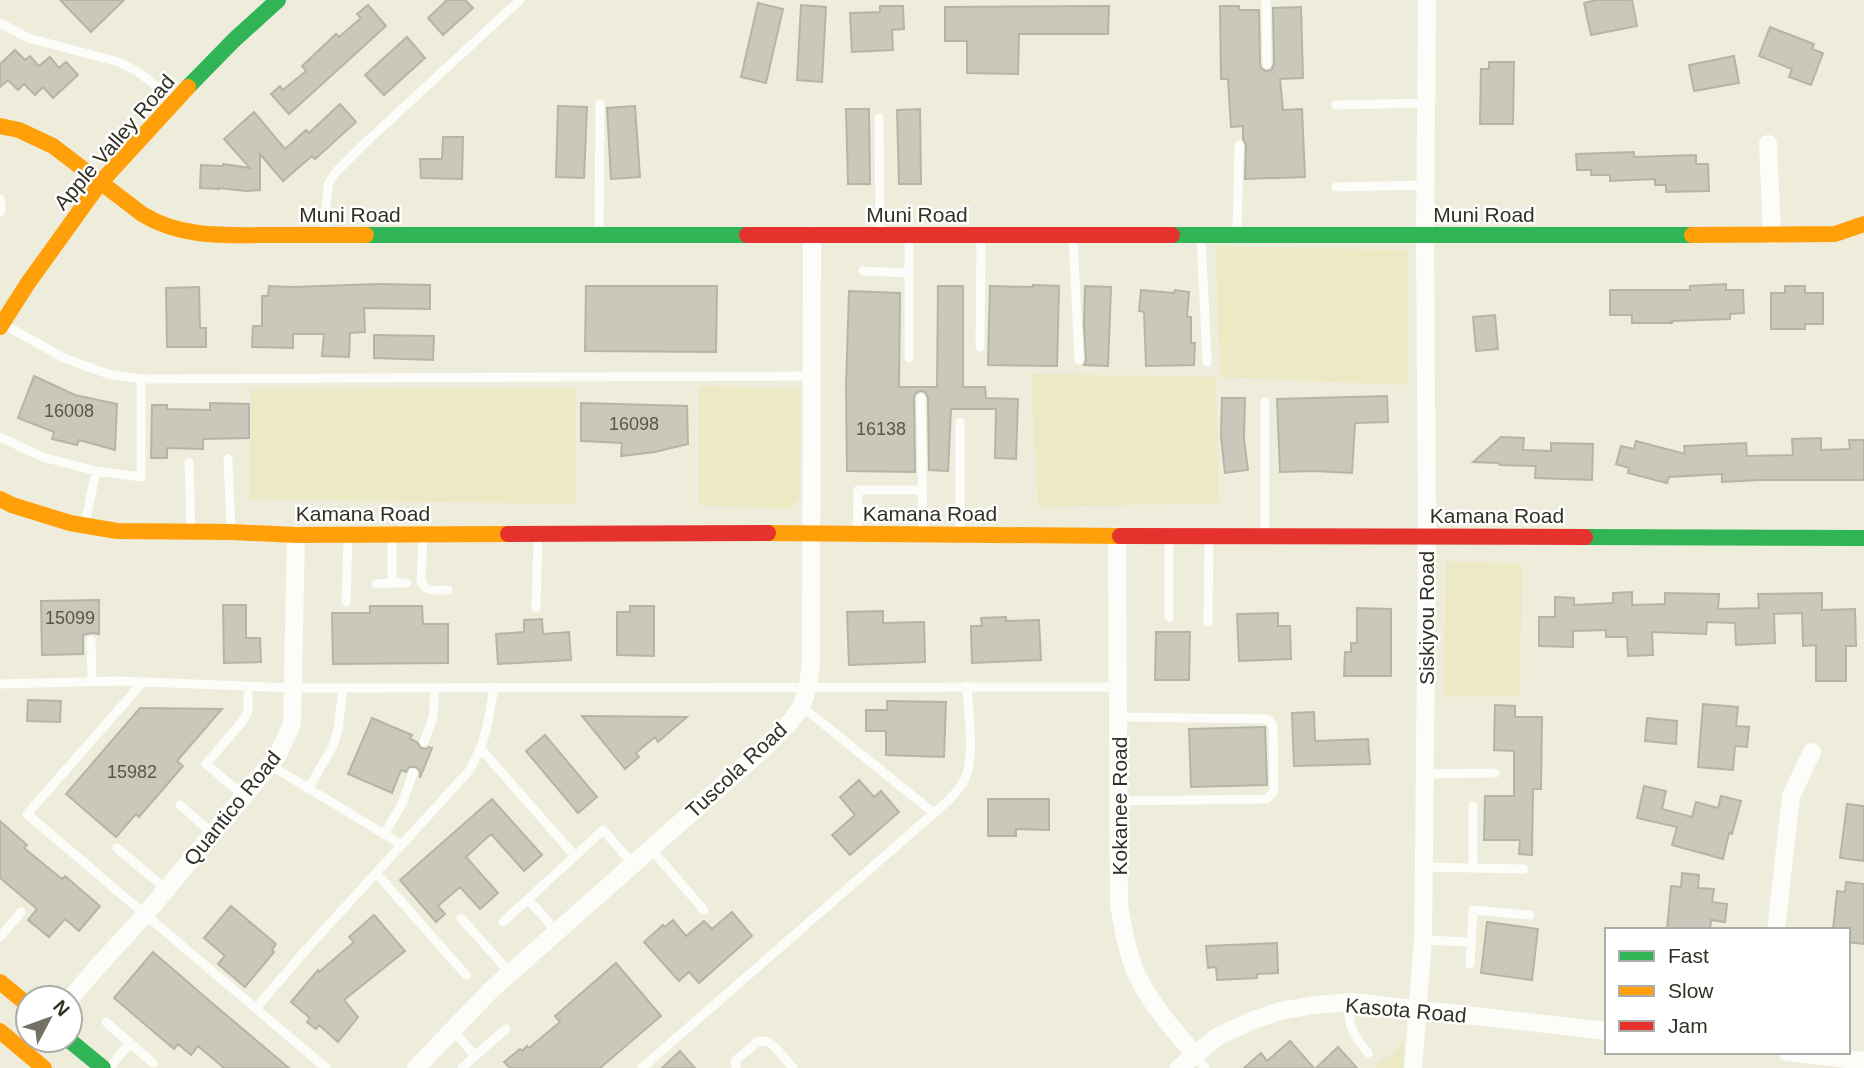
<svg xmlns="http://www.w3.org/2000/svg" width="1864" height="1068" font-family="Arial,sans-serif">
  <rect width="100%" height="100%" fill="#eeecda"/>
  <path fill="#ede9c5" d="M1216,246L1408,250L1407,385L1220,377Z
    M1031,374L1216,377L1219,503L1038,507Z
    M699,386L800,389V498L791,509L699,505Z
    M576,388V504L250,499L251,389Z
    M1446,561L1522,564L1520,696L1444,697Z
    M1404,1043V1068H1374Z"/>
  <path fill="#c9c8ba" stroke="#b6b4a6" stroke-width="2" d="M60,0H124L91,32Z
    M447,0H465L473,8L443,35L428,18Z
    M1597,0H1632L1637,26L1591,35L1584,3Z
    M758,3L783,9L766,83L741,77Z
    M368,5L386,26L289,114L271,94L280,86L283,90L306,71L302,66L336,34L339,37L361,18L357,14Z
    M801,5L826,7L822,82L797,80Z
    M880,6H903L904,29L892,30L893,50L852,52L850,13L880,12Z
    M1109,6L1108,34H1019L1018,74L967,73V41H945V7Z
    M1220,6H1239V10H1259L1260,64L1261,68L1266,71L1271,70L1274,64L1273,8L1301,7L1303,78L1280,79L1283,110L1302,109L1305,177L1245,179L1246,145L1243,139V126L1231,127L1228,79H1221Z
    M1770,27L1814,44L1812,49L1823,53L1811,85L1789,77L1792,69L1759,56Z
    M407,37L425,58L384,95L365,75Z
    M15,50L25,60L30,56L39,66L50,57L59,68L66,62L78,75L53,98L43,87L35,95L24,84L18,90L8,80L0,87V64Z
    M1734,56L1739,83L1694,91L1689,65Z
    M1489,62H1514L1513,124H1480L1481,69H1489Z
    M340,104L356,122L315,159L312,156L283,181L260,154V190L246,191L219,188V189L200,188L201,165L223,166V164L250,168L224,139L254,112L285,149L306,130L309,133Z
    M558,106L587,107L584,178L556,177Z
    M635,106L640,177L611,179L607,108Z
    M846,109H869L870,184H848Z
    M920,109L921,184H899L897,110Z
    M443,137H463L462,179L421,178L420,159H442Z
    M1634,152V157L1696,155V164H1708L1709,191L1666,192V185H1655V179L1610,181V175H1591V170H1577L1576,154Z
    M379,284L430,285V309L364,308L365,332L350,333L349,357L322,356L324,334H293V348L252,347L253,326H262V296H268L269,286L294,287Z
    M1726,284V290H1743L1744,313L1730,314V319L1672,321V323H1632V315H1610V290H1690V286Z
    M1033,285L1059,286L1057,366L988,365L990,286L1033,287Z
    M586,286H717L716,352L585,351Z
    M938,286H963V387H985L986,398L1018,399L1016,459L995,458L996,409H951L948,471L929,470L928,398L925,392L920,391L915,394L914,398L915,472L847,471L846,386L849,291L900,293L899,387H937Z
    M1085,286L1111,287L1108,366L1084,365L1086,360L1084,324Z
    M1785,286H1805V293H1823V324H1805V329H1771V293H1785Z
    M199,287L200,328H206V347H167L166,288Z
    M1141,290L1174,293L1175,290L1189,292L1187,317H1191V343H1195L1194,365L1146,366L1144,312L1139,311Z
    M1495,315L1498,349L1476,351L1473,317Z
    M374,335L434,336L433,360L374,358Z
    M34,376L75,395L117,404L115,450L79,440L77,445L52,439L54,432L18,418Z
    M1387,396L1388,422L1355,423L1352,473L1313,471L1280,472L1277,399Z
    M1222,398H1245L1244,439L1248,470L1225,473L1221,436Z
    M210,403L249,404V438L203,439V449L167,448V458H151L152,405H167V409L210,410Z
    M581,403L687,406L688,444L655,452L621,456L622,443L581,441Z
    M1501,437L1524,438L1523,450L1551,451V443L1593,444L1592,480L1535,478L1536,466L1500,465L1498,463L1473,462Z
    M1821,438V450L1850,449L1849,440H1864V480H1760L1722,482V474L1669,477L1667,483L1628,473L1629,468L1616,464L1621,446L1634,449L1636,441L1685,454L1684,446L1746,443L1747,456L1793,455L1792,439Z
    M1632,592V605L1665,604V593L1719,594L1718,609L1759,608L1758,594L1822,593V610L1855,609L1856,646H1846V681H1816V645L1803,646L1802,613L1774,614L1775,643L1736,645L1735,623L1707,622L1706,634L1652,632L1653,655L1628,656L1627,637H1606V630L1573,631V647L1539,646V617H1555V597L1574,598V605L1613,603V593Z
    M99,600V634L92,633L83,635V654L42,655L41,601Z
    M223,605H246V638H260L261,662L224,663Z
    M370,606H422L423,624H448V663L333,664L332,613H370Z
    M630,606H654V656L617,655V612H630Z
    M1357,608L1391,609V676H1344L1345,652H1351V643H1357Z
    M883,611V623L924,622L925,662L849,665L847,612Z
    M1278,613V626H1290L1291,659L1239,661L1237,614Z
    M1006,617V621L1039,620L1041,660L972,663L971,626H982L981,618Z
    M542,619L543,634L569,632L571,660L498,664L496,634L524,632V620Z
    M1156,632H1190L1189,680H1155Z
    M28,700L61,701L60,722L27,721Z
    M887,701L946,702L944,757L886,755V731H866V710H887Z
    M1703,704L1738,707L1736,726L1749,727L1747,747L1735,746L1733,770L1698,767Z
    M1495,705L1515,706V717H1542L1541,789H1533L1532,855L1519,854L1520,840H1484L1485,796H1514V751L1494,750Z
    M140,708L222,709L177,761L183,766L139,817L136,814L116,837L66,794Z
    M1314,712L1315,741L1368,739L1370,764L1294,766L1292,713Z
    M582,716L687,717L658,742L655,737L636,753L639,757L625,769Z
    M372,718L412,735L410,739L417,742L421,748L426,749L429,747L432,748L420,778V771L416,767H409L406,772L401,770L392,793L348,774Z
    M1647,718L1677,721L1676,744L1645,741Z
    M1265,727L1267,785L1191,787L1189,729Z
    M545,735L597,797L578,813L526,751Z
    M859,780L874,797L881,791L899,812L850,855L832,835L855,815L840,797Z
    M1644,786L1666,791L1662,809L1692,817L1696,802L1718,808L1721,796L1741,801L1732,834L1729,833L1723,859L1672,845L1677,827L1637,818Z
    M492,799L542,855L524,871L491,834L466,857L498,893L480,909L460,887L438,906L445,914L436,922L400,880Z
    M988,799H1049V830L1016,829V836H988Z
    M1847,804L1864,806V861L1840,858Z
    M0,821L27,845L24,848L62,879L65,876L100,906L79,931L65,919L49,937L28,920L37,909L0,878Z
    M1682,873L1699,875L1698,888L1714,889L1712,902L1727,904L1725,922L1711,920L1710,930H1667L1671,886L1681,887Z
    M1846,882L1864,884V944L1848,942V930H1833L1837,891L1845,892Z
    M231,906L276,944L272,950L274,952L245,987L218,964L225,956L204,938Z
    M732,912L752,936L699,983L689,972L679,981L644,942L663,925L665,927L673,920L686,936L704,921L712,929Z
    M374,915L405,951L344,1000L358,1017L338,1042L319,1025L316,1029L307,1022L310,1018L291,1002L318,970L319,972L354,942L349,937Z
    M1487,922L1538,929L1532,980L1481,973Z
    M1277,943L1278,973L1257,974V978L1217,980L1216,967L1208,968L1206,946Z
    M153,952L212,1003L289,1068H224L198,1046L191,1055L178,1044L174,1049L114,998Z
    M616,963L661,1016L600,1068H510L504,1062L520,1049L522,1051L527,1046L529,1048L560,1022L555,1016Z
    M1290,1041L1314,1068H1244L1261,1053L1267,1061Z
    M1338,1047L1357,1068H1316Z
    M680,1051L695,1068H662Z"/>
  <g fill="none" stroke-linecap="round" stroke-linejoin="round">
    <path stroke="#fcfcf9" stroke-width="9" d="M1266,0L1267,64
      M0,23L28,38L119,62L138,72L175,101
      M1336,105L1426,103
      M879,118L880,235
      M1336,187L1425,185
      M0,199L1,210L0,212
      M324,233L328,185L335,173L363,145L520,0
      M599,233L600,104
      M1237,234L1239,145
      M909,237V358
      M1073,237L1079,360
      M1201,237L1207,362
      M863,271L909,273
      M3,324L64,358L108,374L141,379L812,376
      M980,347L981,237
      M921,398L923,532
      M960,422V533
      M0,437L42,457L96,471L85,524
      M228,459L231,530
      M189,462L191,530
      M96,471L141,477V379
      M857,533L858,490H922
      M1265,534V402
      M423,536L421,581C426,593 436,590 448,590
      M392,583H407
      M376,584L392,583V536
      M346,602L348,537
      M536,608L538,536
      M1169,617V538
      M1208,622L1209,538
      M91,640L92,682
      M143,682L27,814L326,1068
      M0,684L120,681L294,688L1118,687
      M801,706L934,813
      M1118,717L1268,719L1273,726L1274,791L1267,799L1119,801
      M424,742L433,717L435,688
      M481,749L575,856L528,899L557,932
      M270,765L402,845
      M1425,774L1495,773
      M308,789L333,746L338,729L343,688
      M244,796L206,764L242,722L248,711V686
      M180,805L213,834
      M384,834L402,804L413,773
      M117,848L166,889
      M651,849L704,910
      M575,856L603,830L633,864
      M1424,867L1473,868V806
      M1473,868L1524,869
      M376,873L466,975
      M461,918L510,973
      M503,922L528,899
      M0,937L21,912
      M1423,940L1471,942
      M1470,964L1473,910L1530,915
      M1348,1003C1349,1027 1352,1034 1368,1053
      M256,1008L304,952L468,772C487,742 488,721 494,687
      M106,1022L130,1043
      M452,1029L475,1056L506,1029
      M1195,1055L1205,1068
      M109,1068L130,1043L153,1063
      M462,1068L475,1056
      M642,1068L950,799C954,794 960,788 964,781C976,757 968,714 967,686
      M736,1068L735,1061L757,1042L766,1041L775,1047L793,1068"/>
    <path stroke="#fcfcf9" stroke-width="18" d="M1768,144L1772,235
      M1117,536L1119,906C1124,930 1127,954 1137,975C1151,1005 1174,1030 1195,1055
      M1776,930L1791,796L1812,752
      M70,999L98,966L145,915L277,756L292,724L296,535
      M1787,1052L1864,1061
      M416,1068L490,991L760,752C774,738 791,724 801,706C808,693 809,677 811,663L812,235
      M1179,1068L1217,1037L1251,1021L1280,1011L1313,1005L1353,1002L1607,1031
      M1413,1068L1423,940L1424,856L1427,536L1425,235L1427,0"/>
    <path stroke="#30b455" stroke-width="16" d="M188,87L234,40L278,0
      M366,235H747
      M1172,235H1692
      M1585,537L1864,538
      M69,1040L103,1068"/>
    <path stroke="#ff9f0a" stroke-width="16" d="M0,126L19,130L53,146L142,214C182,239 229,235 274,235C304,235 335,235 366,235
      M1692,235L1835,234L1864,224
      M0,327L28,283L100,183L188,87
      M0,499L12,505L70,523L117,531L231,532L296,535L508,534
      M768,533L1120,536
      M0,982L28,1005
      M0,1031L44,1068"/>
    <path stroke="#e5322d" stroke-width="16" d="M747,235H1172
      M508,534L768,533
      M1120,536L1585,537"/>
  </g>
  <g text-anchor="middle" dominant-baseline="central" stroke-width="5" stroke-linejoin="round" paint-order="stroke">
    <g font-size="18" fill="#58574a">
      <text x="69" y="411">16008</text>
      <text x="634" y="424">16098</text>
      <text x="881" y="429">16138</text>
      <text x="70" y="618">15099</text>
      <text x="132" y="772">15982</text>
    </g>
    <g font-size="21" fill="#333125" stroke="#fff">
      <text transform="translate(114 142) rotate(-49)">Apple Valley Road</text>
      <text x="350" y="214">Muni Road</text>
      <text x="917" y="214">Muni Road</text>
      <text x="1484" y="214">Muni Road</text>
      <text x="363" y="513">Kamana Road</text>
      <text x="930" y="513">Kamana Road</text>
      <text x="1497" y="515">Kamana Road</text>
      <text transform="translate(1426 618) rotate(-90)">Siskiyou Road</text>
      <text transform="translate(736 770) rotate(-43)">Tuscola Road</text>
      <text transform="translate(1119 806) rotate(-90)">Kokanee Road</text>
      <text transform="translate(232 808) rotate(-51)">Quantico Road</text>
      <text transform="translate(1406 1010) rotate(5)">Kasota Road</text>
    </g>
  </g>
  <rect x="1605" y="928" width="245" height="126" fill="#ffffff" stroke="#adada8" stroke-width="2"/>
  <rect x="1619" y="951" width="35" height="10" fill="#30b455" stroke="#adada8" stroke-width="2"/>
  <text x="1668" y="963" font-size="21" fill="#333125">Fast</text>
  <rect x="1619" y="986" width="35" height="10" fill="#ff9f0a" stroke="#adada8" stroke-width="2"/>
  <text x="1668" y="998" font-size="21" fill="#333125">Slow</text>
  <rect x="1619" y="1021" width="35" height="10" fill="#e5322d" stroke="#adada8" stroke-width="2"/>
  <text x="1668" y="1033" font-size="21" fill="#333125">Jam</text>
  <g transform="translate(49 1019) rotate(49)"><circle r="33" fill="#ffffff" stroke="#adada8" stroke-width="2"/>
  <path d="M0-5L12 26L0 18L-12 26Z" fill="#747264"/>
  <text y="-10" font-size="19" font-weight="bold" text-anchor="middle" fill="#333125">N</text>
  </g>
</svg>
